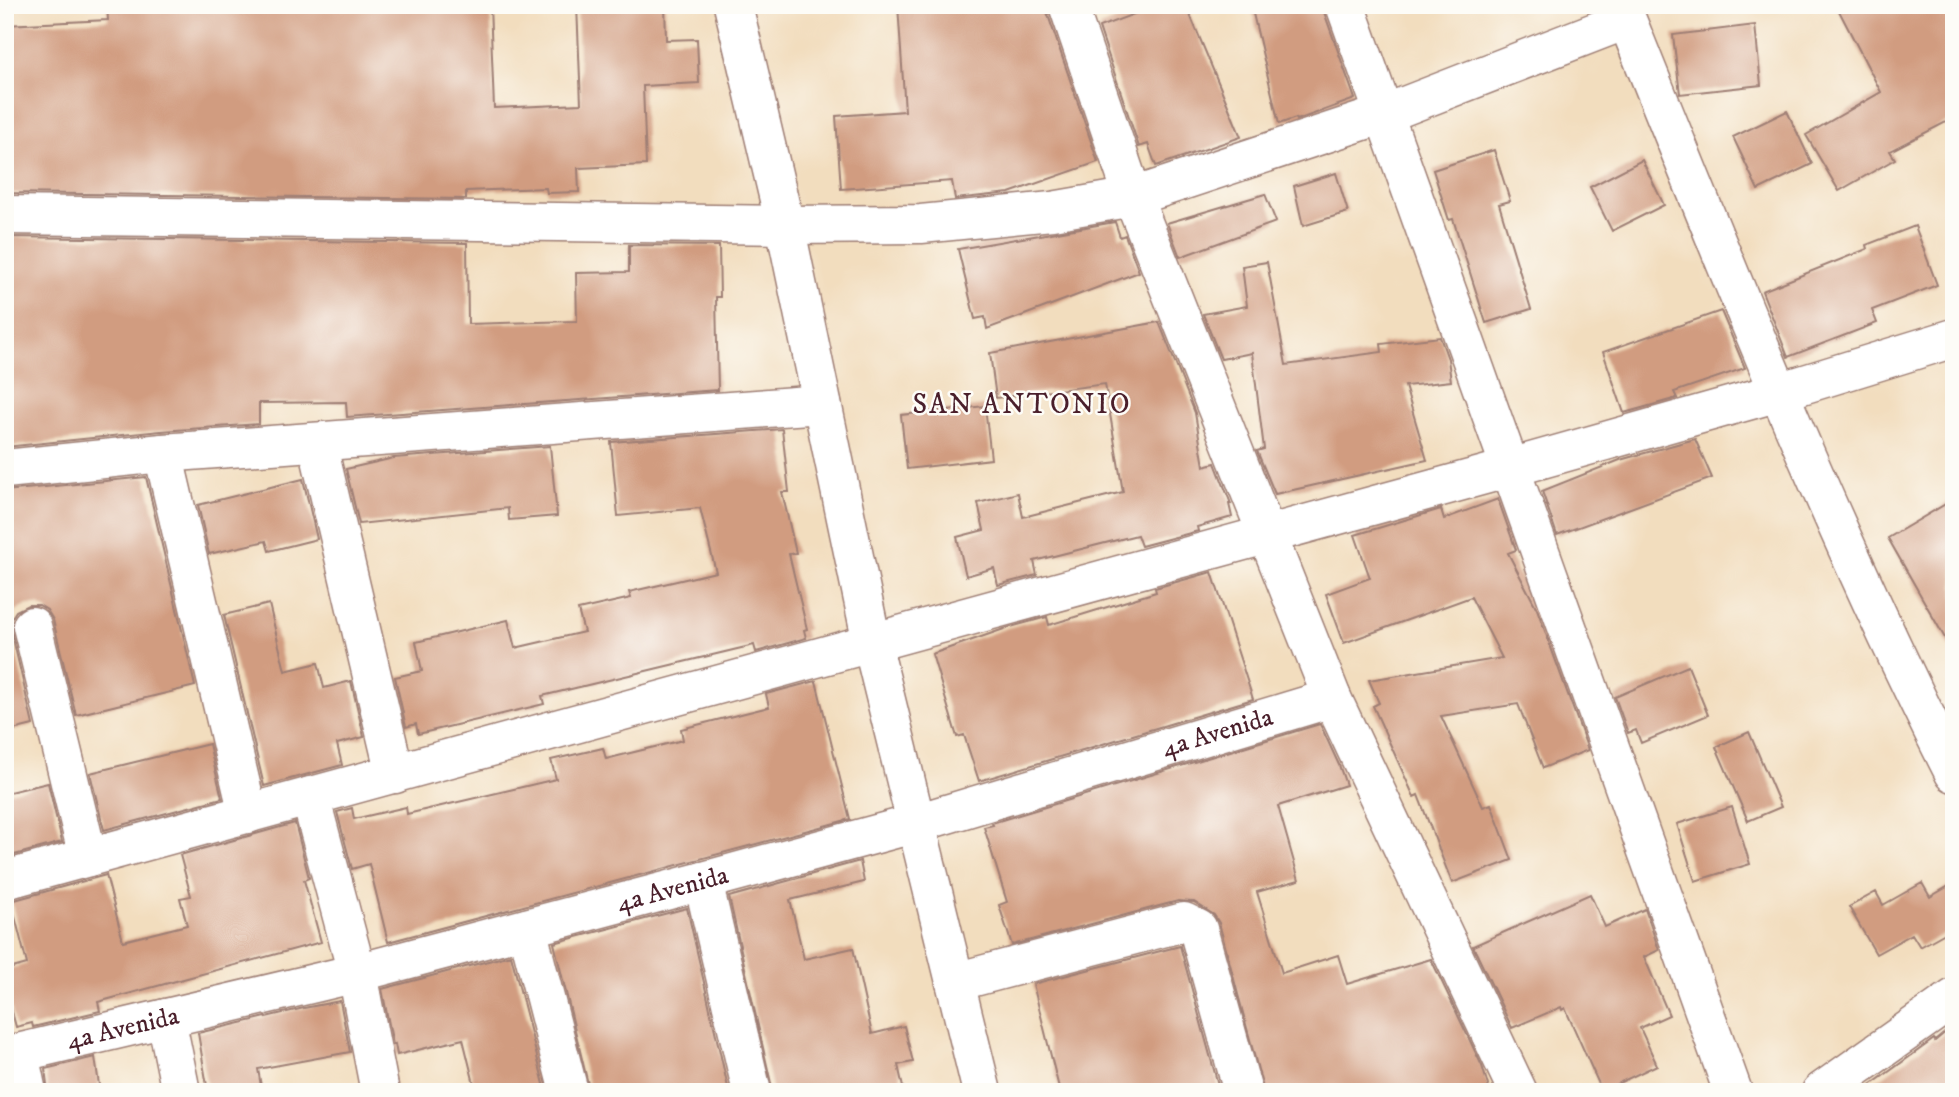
<svg xmlns="http://www.w3.org/2000/svg" width="1959" height="1097" font-family="'IM FELL DW Pica',serif">
  <rect width="100%" height="100%" fill="#fdfcf7"/>
  <filter id="ink" filterUnits="userSpaceOnUse"><feTurbulence type="fractalNoise" baseFrequency=".0143" numOctaves="2"/><feDisplacementMap in="SourceGraphic" scale="14" xChannelSelector="R" yChannelSelector="G"/><feConvolveMatrix kernelMatrix="1 2 1 2 8 2 1 2 1" color-interpolation-filters="sRGB"/></filter>
  <filter id="wash" filterUnits="userSpaceOnUse"><feTurbulence type="fractalNoise" baseFrequency=".00686" numOctaves="4" result="noise"/><feDisplacementMap in="SourceGraphic" scale="28" xChannelSelector="R" yChannelSelector="G"/><feGaussianBlur stdDeviation="1.57" result="paint"/><feColorMatrix in="noise" values="0 0 0 0 0 0 0 0 0 0 0 0 0 0 0 0 0 1.4 0 .05"/><feComposite in="paint" operator="in"/></filter>
  <g filter="url(#wash)">
    <rect width="100%" height="100%" fill="#f2ddbe"/>
    <g id="blocks">
      <path fill="#d19c80" d="M107,5H490L494,108L581,104L577,5H665L666,40L697,39L699,83L643,86L646,165L578,168L579,192L547,193L546,188L466,191V199L5,193V25L108,20Z
        M898,5H1047V12L1098,162L1009,193L955,199L952,181L841,189L836,116L905,111Z
        M1133,5H1186L1241,137L1156,166L1148,144L1139,147L1099,27L1137,13Z
        M1251,5H1324V12L1355,99L1297,120L1296,118L1279,124Z
        M1836,5H1954V118L1890,151L1895,159L1839,191L1806,135L1881,92Z
        M1755,25L1761,85L1680,94L1673,35Z
        M1787,111L1812,164L1758,190L1733,137Z
        M1494,150L1510,201L1499,204L1531,309L1486,323L1453,219L1449,220L1433,170Z
        M1642,160L1664,205L1612,231L1590,187Z
        M1336,173L1348,212L1303,226L1294,186Z
        M1265,194L1276,222L1180,257L1167,223Z
        M1115,222L1120,237L1125,235L1139,272L987,329L985,317L975,319L958,249Z
        M1915,226L1937,285L1872,310L1877,323L1788,357L1762,291L1867,249L1866,245Z
        M5,237L467,243L468,324L577,321L576,273L629,272V245L719,246L720,297H716L718,390L347,417L346,402L259,403V424L161,431L5,447Z
        M1267,262L1286,365L1382,352L1381,344L1440,337L1448,359L1451,381L1405,386L1427,460L1275,494L1257,451L1264,449L1252,353L1221,359L1203,314L1247,306L1242,266Z
        M1721,311L1745,368L1674,392L1677,398L1624,413L1603,352Z
        M1159,322L1195,413L1204,466L1215,463L1231,504H1229L1232,517L1197,527L1198,531L1141,546L1137,535L1034,561L1037,575L998,585L994,568L966,576L957,537L984,530L978,503L1018,493L1023,517L1123,492L1105,384L996,398L990,353Z
        M985,406L991,459L907,469L901,415Z
        M782,429L789,492H782L796,553L789,554L807,629L804,630L806,638L756,652L754,645L542,696L544,704L418,734L416,724L406,727L395,677L422,671L416,642L508,620L515,648L584,632L578,610L631,598L629,592L716,572L700,508L618,516L611,442Z
        M1695,439L1712,478L1557,535L1542,491L1620,460Z
        M550,446L557,516L509,520L508,508L359,524L346,469L394,458Z
        M146,477L195,686L76,715L53,620L47,610L39,605H28L16,611L11,619V630L33,725L5,732V491Z
        M303,479L317,539L269,551L266,541L209,554L198,505Z
        M1498,499L1516,550L1508,553L1537,609L1588,750L1543,768L1518,704L1441,716L1483,807L1491,804L1512,860L1452,883L1418,795L1414,797L1373,706L1379,703L1369,680L1502,658L1471,597L1344,643L1326,594L1370,578L1355,535L1441,509L1444,519Z
        M1954,499V654L1888,538Z
        M1212,572L1253,699L979,781L964,735L957,737L932,654L1007,628L1047,617L1049,625L1156,592L1155,588Z
        M269,604L285,671L318,663L324,688L351,681L364,737L337,744L342,765L264,786L224,615Z
        M1688,666L1708,715L1641,743L1636,730L1628,733L1615,697Z
        M816,681L850,819L388,942L369,864L352,869L337,812L352,808L354,819L406,807L407,814L556,779L551,760L603,748L606,759L683,740L681,729L769,707L766,694Z
        M1320,724L1339,765L1346,785L1278,806L1299,880L1257,892L1282,973L1338,955L1347,984L1431,959L1482,1066L1490,1092H1264L1219,923L1214,915L1194,902L1178,901L1012,945L999,905L1007,902L984,827L993,825L992,823Z
        M1749,732L1781,807L1748,821L1716,747Z
        M209,744L222,798L104,830L90,773Z
        M48,783L62,842L7,857L5,847V793Z
        M1732,807L1750,864L1695,881L1677,824Z
        M295,823L309,878L304,880L321,942L98,1002L100,1011L33,1027L32,1023L16,1027L5,985V970L27,964L11,901L106,875L123,941L187,925L180,898L191,896L180,855Z
        M860,861L864,882L790,900L804,959L853,948L872,1034L904,1026L913,1062L898,1065L904,1092H773L729,897Z
        M1922,883L1930,897L1954,883V928L1920,947L1912,934L1876,954L1849,907L1876,892L1883,905Z
        M1590,894L1605,927L1645,909L1659,950L1644,957L1669,1015L1640,1028L1657,1065L1602,1091L1565,1008L1562,1010L1561,1007L1512,1028L1473,946Z
        M687,908L729,1092H590L554,943Z
        M1180,946L1220,1092H1060L1033,984Z
        M511,955L546,1092H476L463,1039L397,1055L395,1044L393,1045L382,989Z
        M340,1001L350,1052L258,1069L262,1092H208L198,1033L304,1008Z
        M1954,1025V1092H1861L1934,1039L1935,1041Z
        M95,1057L100,1092H48L45,1069Z"/>
    </g>
  </g>
  <g filter="url(#ink)">
    <use href="#blocks" fill-opacity="0" stroke="#9e7e74" stroke-width="2"/>
    <g fill="none" stroke-linecap="round" stroke-linejoin="round">
      <defs>
        <g id="street">
          <path d="M733,5L785,225L872,643L982,1092"/>
          <path d="M1068,5L1133,197L1332,698L1518,1092"/>
          <path d="M1345,5L1733,1092"/>
          <path d="M1621,5C1725,264 1828,524 1954,773"/>
          <path d="M5,215L785,225L921,224L1052,211L1133,197L1384,114L1626,20"/>
          <path d="M317,442L395,774"/>
          <path d="M163,453L248,814"/>
          <path d="M5,469L163,453L822,404"/>
          <path d="M32,626L88,857"/>
          <path d="M310,796L357,973L380,1092"/>
          <path d="M5,880L1510,468L1779,392L1954,338"/>
          <path d="M703,881L752,1092"/>
          <path d="M527,928L569,1092"/>
          <path d="M955,982L1184,922L1198,929L1243,1092"/>
          <path d="M166,1018L181,1092"/>
          <path d="M19,1053L27,1092"/>
          <path id="s1" d="M5,1056L357,973L703,881L917,823L1332,698"/>
          <path d="M1821,1092L1954,998"/>
        </g>
      </defs>
      <use href="#street" stroke="#9e7e74" stroke-width="41"/>
      <use href="#street" stroke="#fff" stroke-width="38"/>
    </g>
  </g>
  <g text-anchor="middle" dominant-baseline="central" stroke-width="5" stroke-linejoin="round" paint-order="stroke">
    <g font-size="26" fill="#4a1f2b" stroke="#fdfcf7">
      <text stroke="none"><textPath href="#s1" startOffset="1255">4a Avenida</textPath></text>
      <text stroke="none"><textPath href="#s1" startOffset="688">4a Avenida</textPath></text>
      <text stroke="none"><textPath href="#s1" startOffset="121">4a Avenida</textPath></text>
    </g>
    <g font-size="28" letter-spacing="2" fill="#4a1f2b" stroke="#fdfcf7">
      <text x="1022" y="404">SAN ANTONIO</text>
    </g>
  </g>
  <rect width="1959" height="1097" fill="none" stroke="#fdfcf7" stroke-width="28"/>
</svg>
